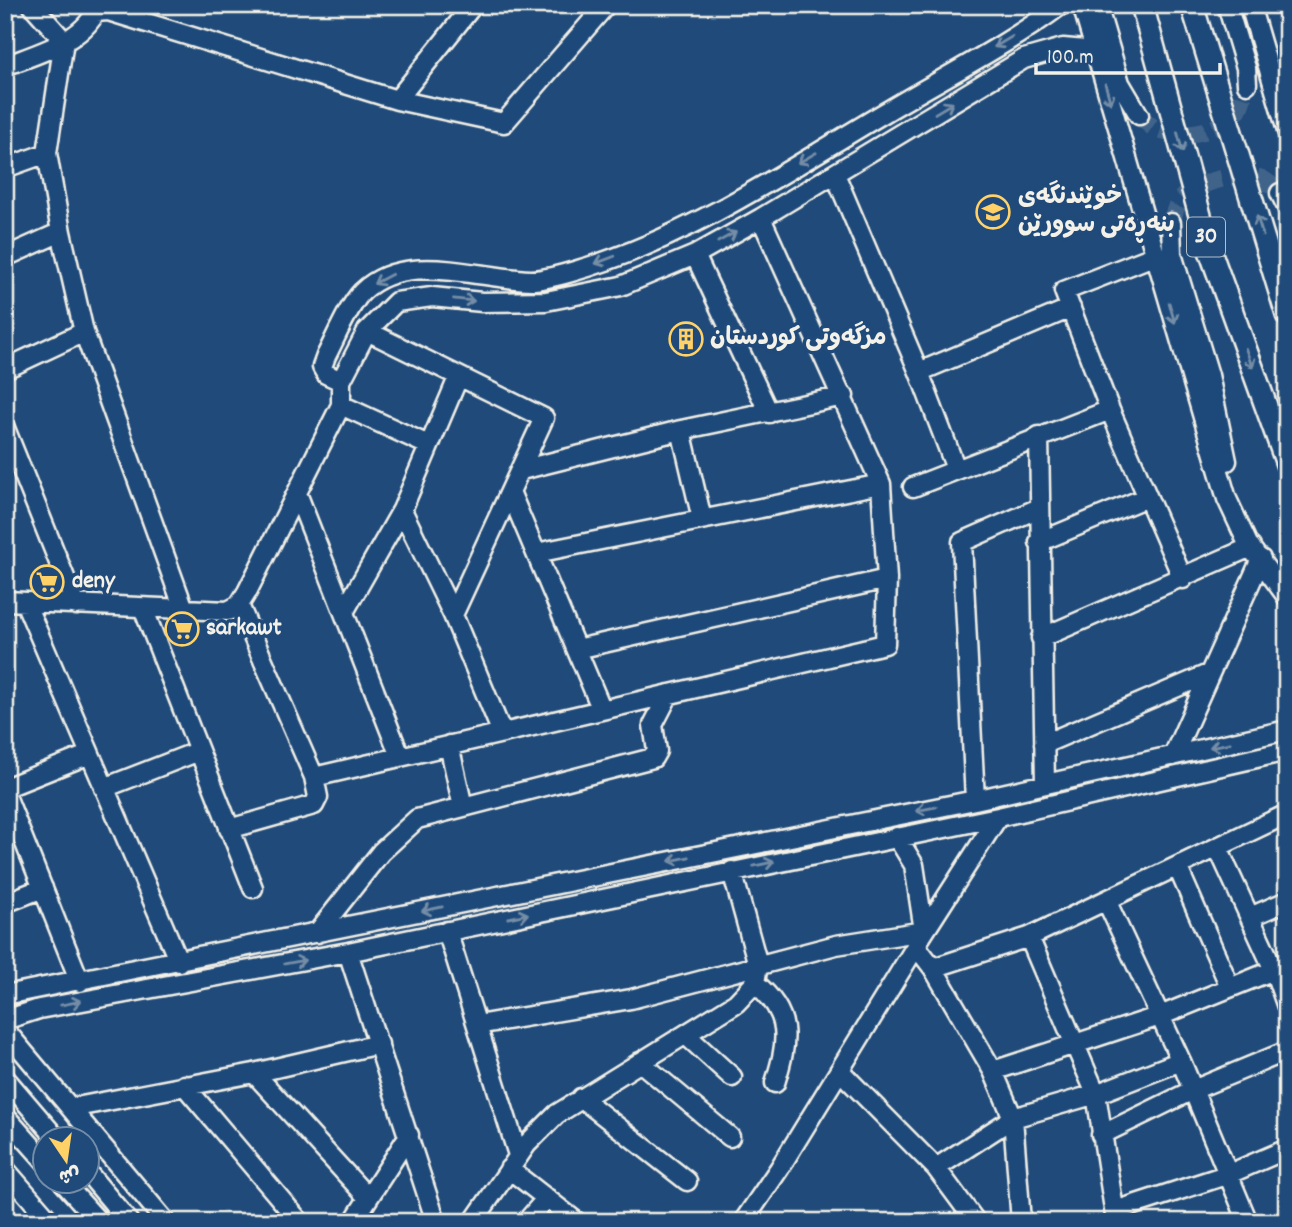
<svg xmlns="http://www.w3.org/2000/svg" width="1292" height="1227" font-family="Dekko,'Playpen Sans Arabic',sans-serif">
  <rect width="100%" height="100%" fill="#1f4a7a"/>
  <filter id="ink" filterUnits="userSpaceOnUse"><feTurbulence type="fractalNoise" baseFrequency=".0143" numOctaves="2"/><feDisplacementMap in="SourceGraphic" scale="14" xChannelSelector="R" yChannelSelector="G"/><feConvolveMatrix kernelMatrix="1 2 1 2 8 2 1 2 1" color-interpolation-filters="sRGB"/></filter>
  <g filter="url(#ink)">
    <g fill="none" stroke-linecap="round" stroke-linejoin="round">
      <path stroke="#3f638a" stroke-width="18" stroke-dasharray="18 9" stroke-linecap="butt" d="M1139,115C1144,120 1150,126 1156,129C1180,139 1222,133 1238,110C1242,104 1244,92 1247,84
        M1171,223C1174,213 1177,201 1186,194C1204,181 1240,171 1262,179C1268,182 1275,189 1280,193"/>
      <defs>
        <path id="minor" d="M32,5L64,41L47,153L61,232L84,332L184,609
          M1082,5L1227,499L1248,544L1287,597
          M1097,5L1120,83L1139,115
          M1227,5L1246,68L1247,84
          M1250,5L1287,131
          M96,12L108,11L397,100L504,123L606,5
          M5,66C35,54 88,41 98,5
          M397,100L473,5
          M5,168L47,153
          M835,174L919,372L956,469
          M1280,193L1287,207
          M1171,223L1172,254L1209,375L1227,461
          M695,255L769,413
          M1156,255L1064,291L1110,410L1183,579
          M5,257L61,232
          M367,331L544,418L453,615
          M5,369L84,332
          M919,372L1071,308
          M341,381L326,374L322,367L326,356C335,339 349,305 362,292C405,250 478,279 531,280C548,280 571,272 588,267C694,234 789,169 884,113C942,78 1006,46 1061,5
          M341,405L428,445
          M5,428L76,605
          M681,430L702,519
          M1039,436L1045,784
          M521,470L681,430L844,396
          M913,487L1110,410
          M297,493L400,756
          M511,494L602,710
          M402,510L453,615L502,733
          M1039,542L1147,497
          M536,553L881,484
          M5,601L228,611L239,605L247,592L341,405V381L367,331L396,302L432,297L482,302L546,301L621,286L695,255L761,218L1024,59L1063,48L1096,51
          M25,602L179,962
          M143,608L253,888
          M344,612L402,510L458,378
          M1041,638L1251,547
          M577,649L887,579
          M1044,744L1208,674
          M449,745L463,807
          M1173,756L1261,559
          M314,777L885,644L887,579L881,484L761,218
          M5,788L90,754
          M104,788L199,751
          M5,793L80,982
          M975,800L962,542L1039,508
          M229,829L314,805L318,797L314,777L239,605
          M897,837L914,865L924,931
          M1218,848L1274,970L1287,1007
          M1178,868L1230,987
          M1107,902L1181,1061L1248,1222
          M5,903L43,888
          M1250,917L1287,901
          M447,931L518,1155
          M317,933L381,852L417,819L653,758L657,751L653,725L669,694
          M1029,937L1096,1094L1116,1222
          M919,940L998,817
          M348,952L436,1222
          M933,968L993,1071L1013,1118L1021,1222
          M755,983C793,1014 788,1041 775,1083
          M5,995L975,800L1287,730
          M5,1020L39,1009L348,952L998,817L1287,751
          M477,1025L631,999L836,945L924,931
          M5,1030L166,1222
          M686,1035L732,1077
          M640,1062L730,1137
          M840,1071L936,1168L976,1222
          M993,1071L1160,1016L1274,970
          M254,1073L368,1198
          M5,1078L58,1140
          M184,1085L300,1222
          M581,1098L687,1181
          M71,1108L254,1073L379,1044
          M5,1116L46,1162
          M1101,1135L1193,1090L1287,1051
          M936,1168L1013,1118L1096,1094L1181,1061
          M5,1169L51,1222
          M509,1169L577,1222
          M88,1173L129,1222
          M63,1182L99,1222
          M1115,1211L1229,1174L1287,1149
          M353,1222L409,1135
          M473,1222L527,1144L557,1114L736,1003L755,983L758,965L732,871
          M526,1222L547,1198
          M743,1222L779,1169L916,946L933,968L1029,937L1287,814"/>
        <path id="major" d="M1142,5L1209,248L1287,464
          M1192,5L1287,315"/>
      </defs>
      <use href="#minor" stroke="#f4f1e8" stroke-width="23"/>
      <use href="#major" stroke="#f4f1e8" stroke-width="26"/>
      <use href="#minor" stroke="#1f4a7a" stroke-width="18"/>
      <use href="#major" stroke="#1f4a7a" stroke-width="21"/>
    </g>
    <defs><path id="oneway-shaft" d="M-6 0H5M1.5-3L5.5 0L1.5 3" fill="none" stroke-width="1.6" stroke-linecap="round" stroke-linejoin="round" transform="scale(1.75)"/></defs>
    <g stroke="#748da6">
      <use href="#oneway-shaft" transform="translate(1003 42) rotate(149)"/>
      <use href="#oneway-shaft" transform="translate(1108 94) rotate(74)"/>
      <use href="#oneway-shaft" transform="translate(944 108) rotate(-31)"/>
      <use href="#oneway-shaft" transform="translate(1180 142) rotate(75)"/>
      <use href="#oneway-shaft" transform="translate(807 158) rotate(150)"/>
      <use href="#oneway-shaft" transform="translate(1260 226) rotate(-107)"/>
      <use href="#oneway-shaft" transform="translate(727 237) rotate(-29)"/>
      <use href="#oneway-shaft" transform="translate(605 260) rotate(159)"/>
      <use href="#oneway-shaft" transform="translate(383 279) rotate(152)"/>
      <use href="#oneway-shaft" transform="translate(464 300) rotate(6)"/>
      <use href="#oneway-shaft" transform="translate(1172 313) rotate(74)"/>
      <use href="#oneway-shaft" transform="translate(1249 358) rotate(70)"/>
      <use href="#oneway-shaft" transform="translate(1220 745) rotate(168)"/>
      <use href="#oneway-shaft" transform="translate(926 809) rotate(169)"/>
      <use href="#oneway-shaft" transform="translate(679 859) rotate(168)"/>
      <use href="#oneway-shaft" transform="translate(764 864) rotate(-12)"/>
      <use href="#oneway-shaft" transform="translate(432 909) rotate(168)"/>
      <use href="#oneway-shaft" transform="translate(518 916) rotate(-12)"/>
      <use href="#oneway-shaft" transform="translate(295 962) rotate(-10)"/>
      <use href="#oneway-shaft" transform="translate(71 1003) rotate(-11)"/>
    </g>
  </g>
  <defs>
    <symbol id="school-ring" viewBox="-11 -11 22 22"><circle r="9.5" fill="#1f4a7a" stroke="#ffd166" stroke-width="1.5"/><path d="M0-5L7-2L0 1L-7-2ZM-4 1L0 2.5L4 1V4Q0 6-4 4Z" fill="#ffd166"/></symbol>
    <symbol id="building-ring" viewBox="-11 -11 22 22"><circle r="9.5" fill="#1f4a7a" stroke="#ffd166" stroke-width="1.5"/><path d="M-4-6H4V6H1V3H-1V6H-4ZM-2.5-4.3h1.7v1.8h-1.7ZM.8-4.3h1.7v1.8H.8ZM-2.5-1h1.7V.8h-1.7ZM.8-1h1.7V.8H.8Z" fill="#ffd166"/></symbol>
    <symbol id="supermarket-ring" viewBox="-11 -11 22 22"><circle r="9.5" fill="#1f4a7a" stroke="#ffd166" stroke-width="1.5"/><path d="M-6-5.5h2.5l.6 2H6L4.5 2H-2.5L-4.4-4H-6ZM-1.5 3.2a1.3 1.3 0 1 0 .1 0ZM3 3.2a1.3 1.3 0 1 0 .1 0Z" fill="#ffd166"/></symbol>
  </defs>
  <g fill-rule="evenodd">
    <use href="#school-ring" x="974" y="193" width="38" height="38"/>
    <use href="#building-ring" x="667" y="320" width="38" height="38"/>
    <use href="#supermarket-ring" x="28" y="563" width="38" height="38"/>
    <use href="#supermarket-ring" x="163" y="610" width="38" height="38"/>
  </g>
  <g text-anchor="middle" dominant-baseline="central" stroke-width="7" stroke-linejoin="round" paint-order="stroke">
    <rect fill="#1f4a7a" stroke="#b4bfc7" stroke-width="2" x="1187" y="217.5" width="38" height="39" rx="5"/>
    <g font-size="23" font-weight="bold" fill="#f4f1e8">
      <text x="1206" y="237">30</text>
    </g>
    <g font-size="24" font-weight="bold" fill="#f4f1e8" stroke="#1f4a7a" text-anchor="start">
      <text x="1018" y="198">خوێندنگەی<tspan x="1018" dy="28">بنەڕەتی سوورێن</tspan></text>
      <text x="710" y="339">مزگەوتی کوردستان</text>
      <text x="72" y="582">deny</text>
      <text x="206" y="629">sarkawt</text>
    </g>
  </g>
  <rect width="1292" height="1227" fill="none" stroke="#1f4a7a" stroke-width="28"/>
  <rect x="14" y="14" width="1264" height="1199" fill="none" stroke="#f4f1e8" stroke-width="2.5" filter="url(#ink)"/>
  <g transform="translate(66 1160) rotate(167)"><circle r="33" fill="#1f4a7a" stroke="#748da6" stroke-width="2"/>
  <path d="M0-5L12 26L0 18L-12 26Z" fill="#ffd166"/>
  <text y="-10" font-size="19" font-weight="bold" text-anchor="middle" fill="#f4f1e8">ش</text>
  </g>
  <path d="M1036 63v10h184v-10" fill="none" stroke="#f4f1e8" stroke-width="3.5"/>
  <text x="1047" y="63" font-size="21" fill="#f4f1e8" stroke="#1f4a7a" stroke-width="5" paint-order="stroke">100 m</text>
</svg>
